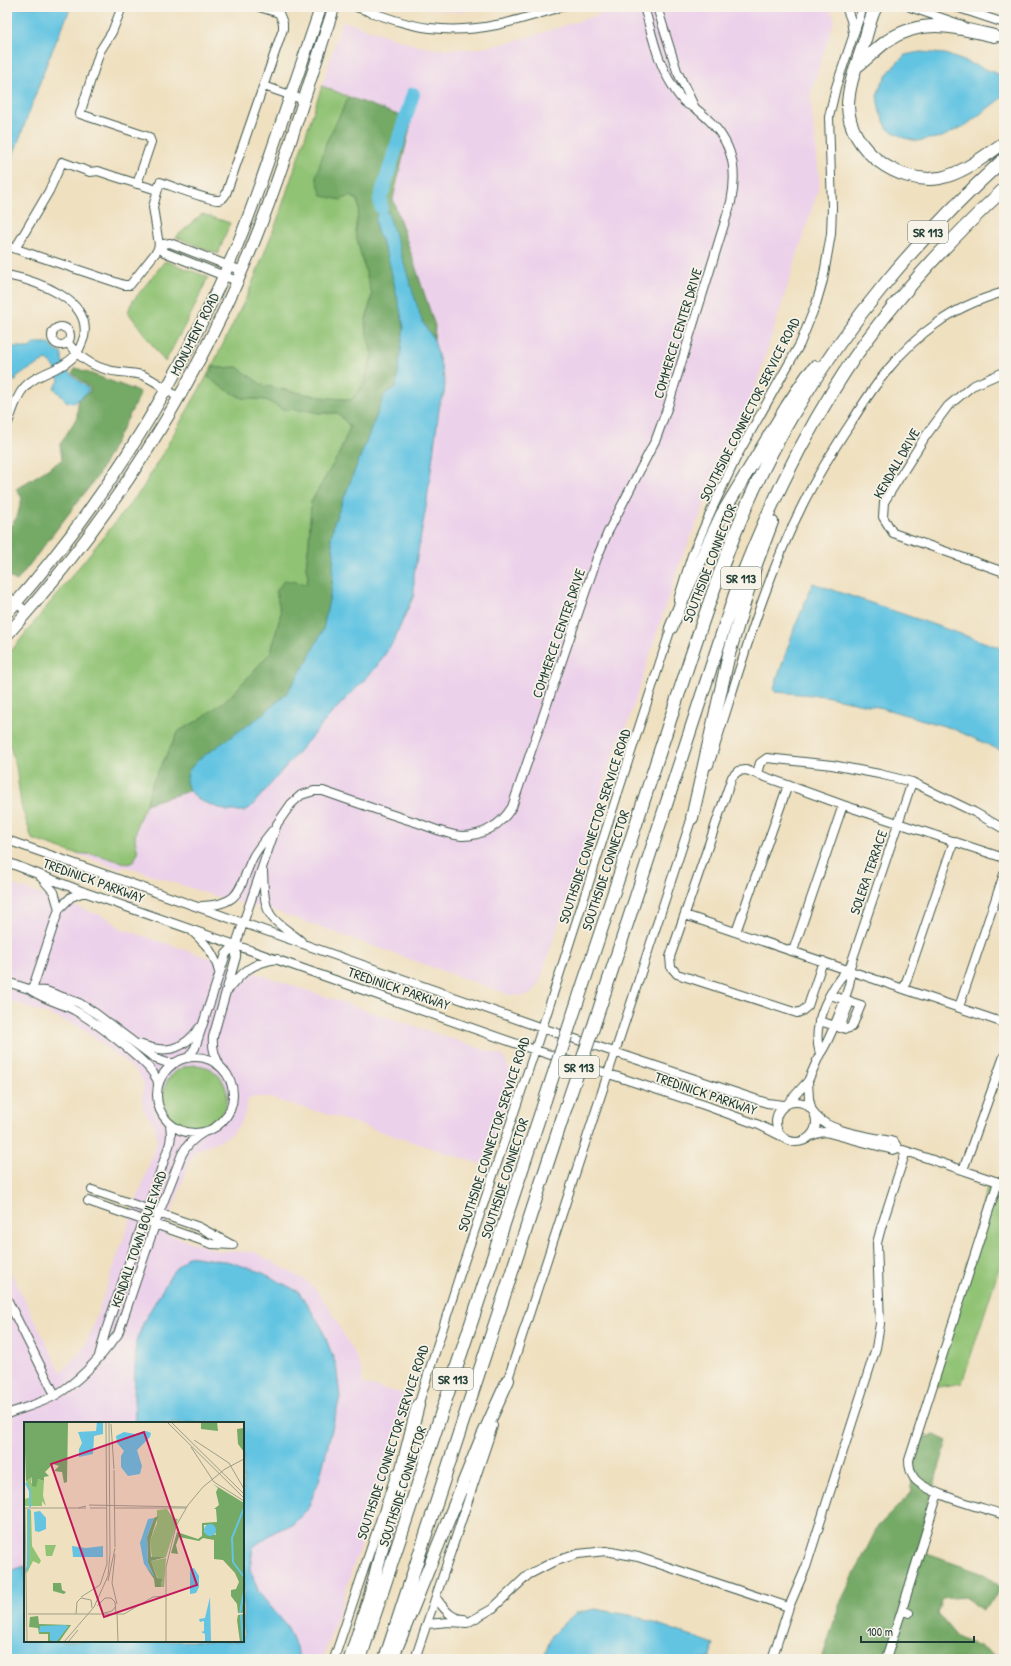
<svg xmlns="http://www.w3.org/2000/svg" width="1011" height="1666" font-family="'Patrick Hand',sans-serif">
  <rect width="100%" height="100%" fill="#f7f3e8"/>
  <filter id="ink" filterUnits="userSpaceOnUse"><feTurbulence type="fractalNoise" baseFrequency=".025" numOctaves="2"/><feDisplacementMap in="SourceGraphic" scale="8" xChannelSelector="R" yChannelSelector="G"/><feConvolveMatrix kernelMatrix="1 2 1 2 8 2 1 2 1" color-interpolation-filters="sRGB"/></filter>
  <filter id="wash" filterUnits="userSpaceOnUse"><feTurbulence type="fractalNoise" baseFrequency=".012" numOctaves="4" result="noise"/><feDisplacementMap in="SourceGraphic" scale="16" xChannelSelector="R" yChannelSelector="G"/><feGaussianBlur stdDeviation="0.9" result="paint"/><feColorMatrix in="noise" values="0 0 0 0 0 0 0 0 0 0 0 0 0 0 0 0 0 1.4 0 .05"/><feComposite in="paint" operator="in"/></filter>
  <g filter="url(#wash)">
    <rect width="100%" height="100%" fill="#efe0c0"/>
    <path fill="#ecd1ea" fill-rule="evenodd" d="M414,7H494L458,12Z
      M624,7H828L835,19L810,95L820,184L746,416L724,459L677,570L627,726L618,740L539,984L531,993L522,996L510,995L275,911L221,898L127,867L117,868L73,853L98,855L128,864L138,853L135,839L137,824L146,804L161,798L177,795L189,791L201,801L250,808L331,714L374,670L414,596V574L426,507L435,428L438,422L440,402L444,395L441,366L434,340L435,326L393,199L411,123L409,119L322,86L341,24L346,22L418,46L435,49H476L512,42Z
      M7,883L106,917L120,928L503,1056L514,1078L486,1166L333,1116L266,1097H254L248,1099L246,1112L240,1125L229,1136L196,1151L191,1158L164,1233L218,1251L255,1252L305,1280L316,1290L329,1307L357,1359L362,1372V1384L410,1395L323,1659H7V1265L61,1372L83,1349L92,1330L157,1141L156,1128L144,1110L142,1098L144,1086L141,1078L135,1070L82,1028L58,1018L7,1000ZM25,1423H243V1641H25Z"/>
    <path fill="#91c374" stroke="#588054" d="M322,86L349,97L326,143L341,200L350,196L357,200L359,208L355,232L372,295L365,324L372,355L364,384L352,400L320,397L262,385L237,367L218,368L212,366L248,294L277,221Z
      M202,214L230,223L218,254L176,237Z
      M165,261L208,277L193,310L165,362L128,312L132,302Z
      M207,376L220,386L242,398L266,400L282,409L303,410L320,413H339L350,427L339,454L311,502L309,542L306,567L308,576L307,584L276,592L281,613L271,652L230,697L199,720L179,731L153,781L146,804L137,824L135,839L138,853L133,862L128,864L98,855L73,853L32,839L21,805L16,766L7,737V656L142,489Z
      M163 1097a32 32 0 1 1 64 0a32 32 0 1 1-64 0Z
      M988,1184L1004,1190V1253L962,1383L933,1388Z"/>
    <path fill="#74a966" stroke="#4a734d" d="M349,97L409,119L411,123L393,199L435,326L434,340L422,321L376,228L388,257L404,327L396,387L385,394L334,523L331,538L334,554L332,585L323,630L306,663L287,693L186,781L189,791C175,796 161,798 146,804L153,781L179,731L199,720L230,697L271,652L281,613L276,592L284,580L307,584L308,576L306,567L309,542L311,502L339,454L350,427L338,413H320L303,410L282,409L266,400L242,398L220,386L207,376L212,366L218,368L237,367L262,385L320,397L351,400L364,384L372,355L365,324L372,295L355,232L359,208L358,200L350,196L341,200L322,196L316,177L326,143Z
      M76,368L140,392L139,397L97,477L17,581L7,576V528H9L17,517L22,498L16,489L62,460L60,445L77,417L78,400L90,392V388L72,373Z
      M935,1435L947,1441L926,1512L927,1554L984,1574L1003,1589L983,1610L964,1597L942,1599L937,1613L957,1637L994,1654L1004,1658V1659H822L840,1603L878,1526L910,1494L914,1467L920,1438Z"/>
    <path fill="#64c4e2" stroke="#42808b" d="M7,7H71L48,60L7,173Z
      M920,52L945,54L1004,76V96L966,125L942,137L917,141L904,138L888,129L880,113L877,96L881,84L892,68L905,55Z
      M383,207L388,213L422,321L434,340L441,366L445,382L444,395L440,402L426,507L414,574V595L393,642L374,670L331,714L250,808L244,811H227L201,801L189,791L186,781L189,770L198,760L262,715L287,693L306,663L323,630L332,585L334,554L331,538L334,523L385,394L396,387L404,327L388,257L376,228V218L379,208Z
      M7,341L16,348L19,346L20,348H29L35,343H49L55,350L62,354C60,369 79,380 88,388V392L74,403L67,402L54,388L59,381C58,373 54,363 46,360L17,376L16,381L7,379Z
      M813,583L1004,649V752L951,728L882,708L825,696L775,692L774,688L794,629Z
      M188,1256L230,1262L261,1272L299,1292L321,1326L336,1365L340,1397L319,1481L307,1510L293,1524L274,1532L253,1547L250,1569L259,1593L287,1626L298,1652V1659H7V1572L25,1566V1641H243V1423H135L134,1398L136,1342L144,1321L174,1270Z
      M595,1609L635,1616L714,1644L709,1659H543L552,1635L565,1622L576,1613Z"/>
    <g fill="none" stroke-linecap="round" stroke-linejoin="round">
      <path stroke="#64c4e2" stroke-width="14" d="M381,207L380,199L413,94"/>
    </g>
  </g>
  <g filter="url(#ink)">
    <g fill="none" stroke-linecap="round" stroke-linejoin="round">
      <defs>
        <path id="minor" d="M122,7L112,32L100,51L80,114L149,137L151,142L137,184
          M356,7C380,15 404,25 430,28C476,34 517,21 561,7
          M657,7L677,71L695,108
          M846,7L851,20L853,33
          M910,7L962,25
          M956,7L1004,23
          M990,34L1004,39
          M264,86L304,100
          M159,245L170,243L242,271
          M159,245L164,252L237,281
          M7,246L124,285H130L157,251L159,245L153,207L160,182C172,186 209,201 219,200C222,200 224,197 226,194L283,29V23L279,13L259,7
          M15,249L49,191L62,162L90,172L98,171L116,177L157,190
          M7,275C36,281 92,299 84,337C82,343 80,349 76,354C63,371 36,372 23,389C15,399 12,414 7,425
          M52 336a9 9 0 1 1 18 0a9 9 0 1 1-18 0Z
          M68,343C81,360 98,370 120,372C128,373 134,373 142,375C155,380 167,390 179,398
          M1004,372L972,386L948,406L925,437L884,502L883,517L893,533L1004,572
          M7,595L27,612
          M678,600L692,555L712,509L737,456L800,344L816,304L823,280L831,234L832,207L829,117L836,87L863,7
          M709,765C738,677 762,585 804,502C818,474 835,447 852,421C875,384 900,349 936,324C956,309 980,299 1004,292
          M757,773L760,763L767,758L832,765L879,774L912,782L974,812L1004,829
          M7,840L542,1028L767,1103L784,1105
          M7,862L84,892L523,1046L704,1105L759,1125L783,1137
          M263,872C264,886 263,905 272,917C279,926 292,933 301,941
          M40,876L54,892L59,909
          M202,906C243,904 238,888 253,857C258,848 266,839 272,831
          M685,915L1004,1023
          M191,930C206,944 214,952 219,972
          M736,932L788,785
          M793,951L843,805
          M823,961L808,1006L802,1011L797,1013L677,974L671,967L670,957L732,777L738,771L746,770L843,805L1004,858
          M849,970L912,782
          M849,970C849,973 850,976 850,979C849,992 828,1044 820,1054C813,1031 821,1009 833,989C838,981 841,975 849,970Z
          M7,982L32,990L46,991L79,1003L95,1013L156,1059L168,1063H175
          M904,988L954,841
          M32,990L59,909L71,897L84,892
          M228,990C243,971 252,963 277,959
          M32,991C46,1000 60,1003 74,1010C92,1020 148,1060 156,1078C158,1080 158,1083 158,1086
          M959,1007L1004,874
          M819,1021L846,1029L852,1027L861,1005L830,995
          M840,1028L850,1001
          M139,1044C165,1054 183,1051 199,1028
          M157 1095a38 38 0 1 1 76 0a38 38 0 1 1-76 0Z
          M188,1058L195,1048L226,954L236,944L277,824L291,804L301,795L314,791H323C354,802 386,813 418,823C432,828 447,835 462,836C483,836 501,825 512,807L597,558L608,532L656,439L668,406L731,202C739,164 730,137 700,112C696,108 692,107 687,104C680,99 676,92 672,85C657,62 652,33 644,7
          M219,1064C214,1055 212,1048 213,1037L236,957V944
          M808,1081L809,1099L811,1107
          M776 1122a20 20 0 1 1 40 0a20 20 0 1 1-40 0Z
          M788,1103L808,1081L820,1054
          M811,1136L819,1133L825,1132L893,1150L898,1148L894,1142C872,1136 831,1133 816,1116
          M903,1150L1004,1184
          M963,1170L1004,1056
          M998,1182L909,1460C909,1467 910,1472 914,1478C926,1494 984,1508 1004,1515
          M92,1190L199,1227L232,1245
          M88,1201L212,1244L233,1245
          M7,1299L55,1395
          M99,1356L106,1330L170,1143L171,1135L170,1124
          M506,1385L693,814
          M417,1409L461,1271L535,1050L672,625
          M7,1414C23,1408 42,1403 56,1395C81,1380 101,1357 118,1334L159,1213L182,1154C187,1144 194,1138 204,1132
          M436,1598C444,1608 450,1619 464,1619
          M909,1613L902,1610L938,1493
          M427,1624L449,1622L467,1623L492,1609L528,1575L553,1562L578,1554L606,1551L638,1557L789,1607
          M334,1659L396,1473
          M415,1659L493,1426
          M772,1659L789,1607L806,1567L876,1348L880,1324L877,1243L881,1228L906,1151
          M886,1659L902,1610"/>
        <path id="major" d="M7,613C103,505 179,381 236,248C250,215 262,179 274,144C289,99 305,53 321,7
          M7,635C111,519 196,386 254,242C285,165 308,85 334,7"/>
        <path id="highway" d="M876,7C871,15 869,26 866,36C860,57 848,83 848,106C849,150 898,185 940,178C964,173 984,156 1004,143
          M856,67C867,59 876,49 887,41C923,17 955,27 994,36
          M671,628L687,589L722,514L787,406L807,376L815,367
          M692,818L729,654L755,567L772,522
          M571,1021C606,917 640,812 674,708C707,608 738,507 792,416C851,317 919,237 1004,159
          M593,1028L735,594C762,522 794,454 834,389C879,315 941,248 1004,189
          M396,1649L480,1442L508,1380
          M350,1659L371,1592L418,1405
          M360,1659L545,1100
          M385,1659L566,1107"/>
      </defs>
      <use href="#minor" stroke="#3e5549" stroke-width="10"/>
      <use href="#major" stroke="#3e5549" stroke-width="13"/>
      <use href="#highway" stroke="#3e5549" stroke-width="14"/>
      <use href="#minor" stroke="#fff" stroke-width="8"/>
      <use href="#major" stroke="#fff" stroke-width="11"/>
      <use href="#highway" stroke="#fff" stroke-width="12"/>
      <defs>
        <path id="highway-bridge" d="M545,1100L571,1021
          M566,1107L593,1028"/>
      </defs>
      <use href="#highway-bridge" stroke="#3e5549" stroke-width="14" stroke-linecap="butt"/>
      <use href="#highway-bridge" stroke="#fff" stroke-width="12"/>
    </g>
  </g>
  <g text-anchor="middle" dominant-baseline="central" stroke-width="3.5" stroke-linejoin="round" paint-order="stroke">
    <g fill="#f7f3e8" stroke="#60746a" stroke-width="1">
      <rect x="908" y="221" width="40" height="22" rx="3"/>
      <rect x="721" y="567" width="40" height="22" rx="3"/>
      <rect x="559" y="1056" width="40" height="22" rx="3"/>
      <rect x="433" y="1368" width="40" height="22" rx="3"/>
    </g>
    <g font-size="13" font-weight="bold" fill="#1f3d34">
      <text x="928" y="232">SR 113</text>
      <text x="741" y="578">SR 113</text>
      <text x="579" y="1067">SR 113</text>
      <text x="453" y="1379">SR 113</text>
    </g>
    <g font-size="14" fill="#1f3d34" stroke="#f7f3e8">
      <text transform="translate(677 333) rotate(-73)">COMMERCE CENTER DRIVE</text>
      <text transform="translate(194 334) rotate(-63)">MONUMENT ROAD</text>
      <text transform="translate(749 409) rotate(-63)">SOUTHSIDE CONNECTOR SERVICE ROAD</text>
      <text transform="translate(896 463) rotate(-60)">KENDALL DRIVE</text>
      <text transform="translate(709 563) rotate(-69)">SOUTHSIDE CONNECTOR</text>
      <text transform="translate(558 633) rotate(-71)">COMMERCE CENTER DRIVE</text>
      <text transform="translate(594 826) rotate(-72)">SOUTHSIDE CONNECTOR SERVICE ROAD</text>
      <text transform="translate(605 870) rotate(-72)">SOUTHSIDE CONNECTOR</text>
      <text transform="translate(868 872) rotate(-71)">SOLERA TERRACE</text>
      <text transform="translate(94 880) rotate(20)">TREDINICK PARKWAY</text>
      <text transform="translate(399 988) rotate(19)">TREDINICK PARKWAY</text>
      <text transform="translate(706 1093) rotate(19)">TREDINICK PARKWAY</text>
      <text transform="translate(493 1134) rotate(-72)">SOUTHSIDE CONNECTOR SERVICE ROAD</text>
      <text transform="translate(504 1178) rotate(-72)">SOUTHSIDE CONNECTOR</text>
      <text transform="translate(138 1239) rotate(-71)">KENDALL TOWN BOULEVARD</text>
      <text transform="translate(392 1442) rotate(-72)">SOUTHSIDE CONNECTOR SERVICE ROAD</text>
      <text transform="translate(402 1486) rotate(-72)">SOUTHSIDE CONNECTOR</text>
    </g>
  </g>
  <g transform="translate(24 1422)">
    <rect width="220" height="220" fill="#efe0c0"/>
    <path d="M8,55L7,61L14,57L20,59L19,74L22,84L18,79V84H1V77L7,75L2,59ZM3,87L7,88L8,124L17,139L15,142L9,139L3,151ZM143,87L149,96L154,97L142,135L128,136L126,119L133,101V88ZM21,123H32L28,134H22ZM142,136L140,165H137L138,160L133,155L127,139Z" fill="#91c374"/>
    <path d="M0,0H44L43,60L40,61L38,50L30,49L35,44L29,42L21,50L25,54L20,55V59L14,57L12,65L8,64V55L2,59ZM177,0H193L194,9L177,7ZM220,6V30L214,22L213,7ZM189,62L220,81V191H214L213,182L207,174V168L212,167L215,160L211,151L199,138L190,137V118L179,116L175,119L155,115L152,123L154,132L147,131L153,110L174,117L178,114V101L193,100L192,87H190L195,83L192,70L194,66ZM180,103H189L192,113L180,110ZM134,94L126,119L127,135H142L127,139L133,156L138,157L137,165H131L130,157L122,145L129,152L124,141L123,115L130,96ZM1,154V216H0V156ZM29,161H37L38,168L42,170L40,172L29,169ZM220,192V220H216L213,198L214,193ZM14,194L15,202L47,203L35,220H32L44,204H16L27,211L28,220H24V212H15L14,206L5,205L6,195Z" fill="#74a966" fill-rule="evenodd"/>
    <path d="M73,0H79V12L70,14L69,32L55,35V27L58,21L54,10L72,9ZM122,9L127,11L126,15L113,28L118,44L116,52L104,54L97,45V34L100,29L93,21L92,14L100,10L111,12ZM16,89L22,96V107L15,110L11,109L10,90ZM130,96L123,115L124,141L131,156L120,142L116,121L124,97ZM180 108a6 6 0 1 1 12 0a6 6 0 1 1-12 0ZM48,124L62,126L79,124V135H49ZM170,146L175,154V165L172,171L166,172V147ZM186,175L187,219L181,220V212L177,210L180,209V199L176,200L175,197L181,196ZM42,203L44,205L32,220L26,218V210H15L16,204Z" fill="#64c4e2"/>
    <path fill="none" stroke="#64c4e2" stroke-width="2" d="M2,61L6,69V85M220,86L208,116L209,140L220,155M0,152L4,144L5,87M216,191L220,169M217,193L219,220"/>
    <path fill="none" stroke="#9c9f88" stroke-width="1" d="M143,0L220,76M147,0L220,72M87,2L90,47M170,18L205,41L220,67M167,25L190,60L220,79M90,48L91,125M65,83L163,85M62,84L54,86H62M1,86L3,220M1,86H54M66,86H82M91,86H162M91,132L88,161L93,182M84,159L91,126M57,175L76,163L83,142L82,0M73,184L81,176H87L91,180L92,191M80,191L88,189L92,184M93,191L94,220M4,192H100L129,175L141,174M52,192L53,180L57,176L67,178L68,186M40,220L70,185L84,154L86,132L85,0M44,220L54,208M142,220V145L152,104L164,83L179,65L201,47L220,37"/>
    <path fill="#c2185b" fill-opacity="0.15" stroke="#c2185b" stroke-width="2" d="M120,10L173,163L80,195L27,42Z"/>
    <rect width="220" height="220" fill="none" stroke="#1f3d34" stroke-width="2"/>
  </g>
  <rect width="1011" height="1666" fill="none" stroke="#f7f3e8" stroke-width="24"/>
  <path d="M861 1636v6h113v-6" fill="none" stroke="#1f3d34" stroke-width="2"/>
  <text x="867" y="1636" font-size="12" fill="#1f3d34" stroke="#f7f3e8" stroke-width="3" paint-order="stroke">100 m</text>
</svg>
